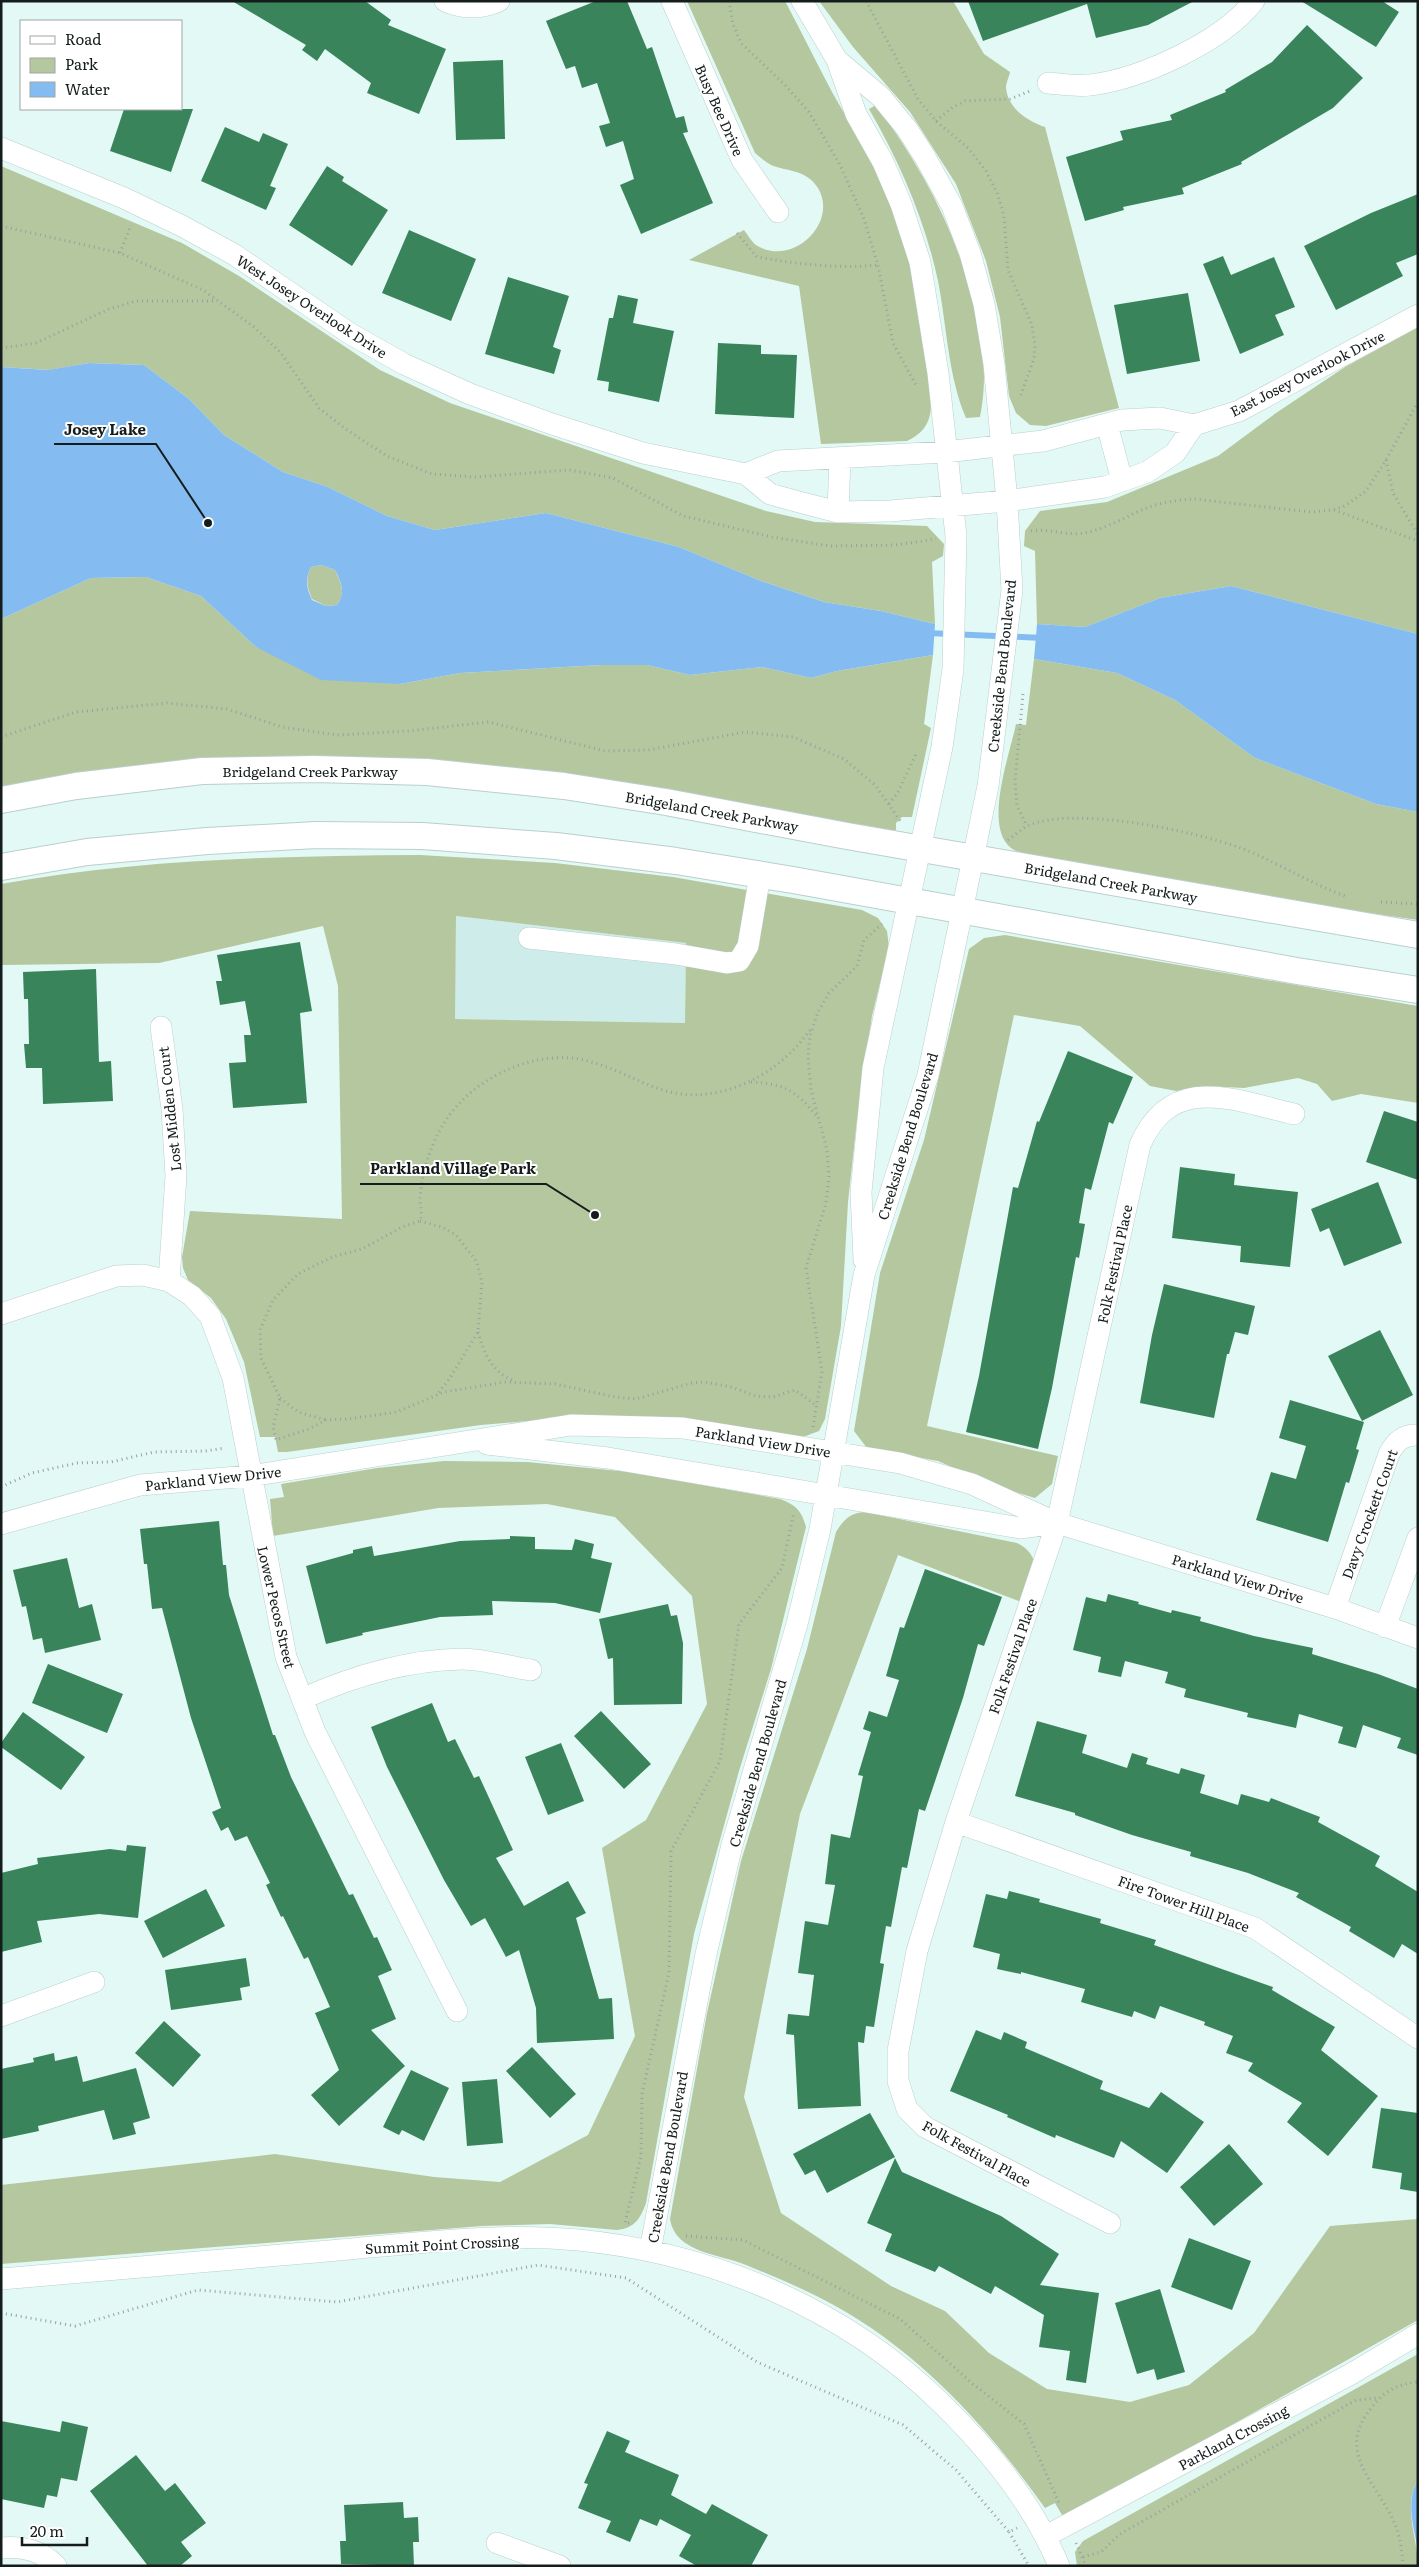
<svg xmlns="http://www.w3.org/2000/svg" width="1419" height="2567" font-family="Literata,serif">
  <rect width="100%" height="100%" fill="#e3f9f6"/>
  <path fill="#ceedea" d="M456,916L686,943L685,1024L454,1019Z"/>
  <path fill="#b5c79e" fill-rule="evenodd" d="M687,1H785C801,31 816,62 832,92C849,123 870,152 883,185C907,244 922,306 928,369C930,398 940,426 907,441L821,444L799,286L689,260L744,230C747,234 752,242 756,245C792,268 839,223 818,188C806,169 788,172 771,165C765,162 760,157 755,153Z
    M819,1H953L984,54L1010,72C1009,77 1006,83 1006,88C1008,109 1028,121 1045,127L1119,408L1046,426L1030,425L1016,413L1009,396L1000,317L986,261L956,184L910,112L853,47Z
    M876,105C925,172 960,237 977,319C984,355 987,381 980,417L966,418C948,376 947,327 938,281C925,220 900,163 869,109Z
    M1,166L182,243L239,276L380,370L450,403L766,511L815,522L927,526L944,544L943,556L932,562L935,624L881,611L824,602L761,581L679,547L546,513L435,530L387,516L328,487L283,472L224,435L189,399L144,365L89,363L49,370L1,367Z
    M1418,327V634L1231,586L1160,598L1085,627L1037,624L1035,551L1024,546L1025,531L1040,511L1107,502L1218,456L1276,413L1345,367Z
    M321,565L335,570C341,582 346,593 337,605L326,606L312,599C307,587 305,579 311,567Z
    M146,577L201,596L256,647L400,684L460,673L601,665H647L690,675L762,667L811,678L837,671L933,655L924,724L931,728L912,817H902L896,823V830H880L548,775L1,788V619L91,578Z
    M1034,659L1117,673L1175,700L1255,758L1376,804L1418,812V920L1251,896L1030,856C1024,853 1016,852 1011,848C983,826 1010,754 1016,724L1026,725Z
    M420,855L555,863L673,877L862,910L878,918L887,931L889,947L872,1016L857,1120L848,1202L841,1326L825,1419L819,1431L803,1437L563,1418L481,1425L287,1452H278L275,1437H260L244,1362L226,1319L211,1298L188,1280L183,1268L182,1257L190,1211L342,1219L338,986L323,926L159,963L1,965V884C139,859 280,856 420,855ZM456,916L686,943L685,1023L455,1019Z
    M1005,935L1418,1006V1103L1361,1094L1332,1101L1317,1084L1298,1078L1244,1088L1206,1086L1176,1091L1150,1086L1080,1026L1014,1015L927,1426L1058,1456L1052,1484L1035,1498L998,1487L938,1461L867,1448L854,1431L880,1273L924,1140L969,949L984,938Z
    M444,1461L527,1462L630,1472L780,1499C795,1504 802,1511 806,1527L771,1669L739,1771L694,1934L646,2203C640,2219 635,2228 617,2230L550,2224L482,2226L1,2264V2185L275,2154L434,2177L500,2182L588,2135L635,2036L602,1848L646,1820L707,1704L692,1596L615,1517L547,1504L438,1508L273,1536L270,1499L284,1497L281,1484L377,1468Z
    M865,1512L1017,1543C1046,1558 1032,1579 1024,1603L898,1555L800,1814L744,2097L781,2213L891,2286L945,2311L989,2353L1047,2389L1130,2402L1189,2385L1254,2333L1330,2226L1418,2219V2320L1072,2515H1062L1055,2503L1045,2508C991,2432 927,2360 846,2312C814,2293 780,2279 746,2265C720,2254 675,2253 670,2219L707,2013L741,1861L807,1649L836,1532C844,1519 850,1513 865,1512Z
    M1418,2354V2481C1402,2504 1418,2540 1418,2566H1077L1075,2552L1083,2541Z"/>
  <path fill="#84bcf1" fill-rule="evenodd" d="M89,363L144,365L189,399L224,435L283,472L328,487L387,516L435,530L546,513L679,547L761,581L824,602L881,611L935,624L933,655L837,671L811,678L762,667L690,675L647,665H601L460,673L400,684L321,680L256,647L201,596L146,577L91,578L1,619V367L48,370ZM321,565L335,570C341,581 346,593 337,605L326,606L312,600C306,587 305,579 311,567Z
    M1231,586L1418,634V812L1376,804L1255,758L1175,700L1117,673L1034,659L1037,624L1085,627L1160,598Z
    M1418,2481V2550C1414,2529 1405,2500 1418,2481Z"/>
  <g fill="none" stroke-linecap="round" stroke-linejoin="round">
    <path stroke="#84bcf1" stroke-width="6" d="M927,633L1044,638"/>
  </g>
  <path fill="#3a845c" d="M232,1H365L391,20L388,25L446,49L419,114L367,93L371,83L325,49L317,61L302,50L306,45Z
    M596,1H627L647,49L652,47L676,118L684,116L688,132L683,133L713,203L641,234L620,185L634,179L623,141L606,147L599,126L610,123L597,83L582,88L575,66L566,69L546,21Z
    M968,1H1194L1148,25L1096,38L1087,4L983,41Z
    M1301,1H1382L1399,12L1376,47Z
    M1307,25L1363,78L1333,108L1241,162L1242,164L1182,188L1184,194L1123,207L1124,210L1085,221L1066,157L1123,140L1120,131L1172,120L1170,115L1226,92L1225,90L1272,62Z
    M503,60L505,139L456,140L453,62Z
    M124,109H193L171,172L110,151Z
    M225,127L259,142L263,133L288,144L270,186L276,188L266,210L201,181Z
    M327,166L344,177L342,181L388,210L352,266L289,225Z
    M1418,194V254L1396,263L1403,276L1336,310L1304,246L1371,213Z
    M409,230L476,259L451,321L382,293Z
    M1223,256L1231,275L1274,257L1295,307L1275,315L1284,335L1240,354L1203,264Z
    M508,277L569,296L553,347L561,350L554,374L485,354Z
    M1188,293L1200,361L1127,374L1114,305Z
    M618,295L638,299L633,323L674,331L659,402L608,391L609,382L597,380L609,318H613Z
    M718,343L761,345V354L797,355L794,418L715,414Z
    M300,942L312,1011L300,1013L307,1103L233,1108L229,1063L246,1062L244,1035H251L245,1001L220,1005L216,981H222L217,955Z
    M96,969L99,1062L111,1061L113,1101L43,1104L42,1068H26L24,1044H29L28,999H24L23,972Z
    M1068,1051L1133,1077L1113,1124L1109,1122L1091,1190L1085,1188L1079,1223L1085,1224L1079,1258L1076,1257L1052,1388L1038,1449L966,1432L979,1376L1013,1187L1018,1188L1037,1121L1039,1122Z
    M1384,1111L1418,1122V1180L1366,1162Z
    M1180,1167L1235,1174L1234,1185L1298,1192L1290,1267L1240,1262L1241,1246L1172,1238Z
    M1378,1182L1402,1243L1344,1266L1329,1228L1320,1232L1311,1209Z
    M1164,1284L1255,1306L1248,1335L1235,1332L1229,1354H1227L1214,1418L1140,1403L1152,1335Z
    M1380,1330L1413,1395L1362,1421L1328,1356Z
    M1290,1400L1364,1422L1356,1449L1359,1450L1349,1483L1346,1482L1328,1542L1256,1520L1271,1472L1296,1479L1306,1446L1279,1438Z
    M219,1521L223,1565H226L229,1595L273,1735H275L291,1777L349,1895L353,1894L374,1938L377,1937L392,1970L378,1976L396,2019L371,2030L405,2066L339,2126L311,2095L339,2070L315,2013L330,2007L308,1957L304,1959L283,1916L281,1917L266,1885L270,1883L247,1836L235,1841L228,1827L221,1831L212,1812L221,1808L191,1718L162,1608L152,1609L147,1564H144L140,1529Z
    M510,1536L535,1537V1549L572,1550L575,1539L594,1544L591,1558L612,1563L600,1613L555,1603L492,1601L493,1615L440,1617L362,1633L363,1635L326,1644L306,1566L353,1553V1550L372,1546L374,1556L460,1541L510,1539Z
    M67,1558L79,1608L92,1604L101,1640L45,1653L42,1638L33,1640L26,1606L22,1607L13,1570Z
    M925,1569L1002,1597L984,1646L978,1644L963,1698L925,1811L919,1809L907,1868L902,1867L891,1927L886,1926L880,1963L884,1964L874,2027L866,2026L864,2043L858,2042L861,2106L798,2109L794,2035L786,2034L788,2014L809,2016L814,1975L798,1973L805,1921L828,1925L835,1885L825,1884L831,1834L850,1838L863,1776L858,1775L871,1732L863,1729L869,1711L887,1717L899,1680L886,1676L900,1627L904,1628Z
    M1108,1594L1139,1602L1138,1604L1171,1613L1172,1610L1201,1617L1200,1621L1254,1636L1313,1648L1312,1654L1378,1674L1418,1689V1755L1397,1748L1401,1738L1363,1725L1356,1748L1338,1743L1343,1727L1299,1714L1296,1728L1247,1717L1248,1713L1184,1697L1186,1689L1165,1683L1168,1672L1125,1661L1121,1677L1098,1672L1101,1657L1073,1650L1086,1597L1106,1602Z
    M668,1604L671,1616L677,1615L683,1643L682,1704L614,1705L613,1658L608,1659L599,1619Z
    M48,1664L123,1694L107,1733L32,1703Z
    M432,1703L448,1742L455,1739L474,1778L479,1776L513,1850L496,1858L524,1906L568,1881L586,1913L576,1918L599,1999L612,1998L614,2039L537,2043L536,2008L519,1950L506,1957L485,1918L471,1926L444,1880L387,1767L371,1727Z
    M601,1711L651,1764L624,1789L574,1736Z
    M23,1712L85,1757L61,1790L1,1747V1743Z
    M1037,1721L1087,1735L1082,1753L1127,1768L1132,1753L1148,1758L1146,1764L1179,1774L1181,1768L1205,1775L1200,1793L1238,1805L1241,1794L1269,1802L1271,1798L1320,1817L1318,1822L1380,1856L1375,1866L1418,1892V1954L1402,1944L1394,1958L1349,1931L1351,1927L1296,1897L1299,1893L1248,1873L1190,1856L1191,1852L1132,1835L1075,1815V1813L1015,1796Z
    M561,1743L584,1801L548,1815L525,1757Z
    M127,1845L146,1847L138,1918L99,1914L37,1921L42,1942L1,1952V1873L38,1864L37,1858L110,1849L126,1851Z
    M206,1889L225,1926L163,1958L144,1921Z
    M1009,1891L1040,1899L1039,1902L1101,1919L1100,1923L1156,1940L1154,1945L1273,1987L1272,1990L1335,2027L1321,2050L1378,2096L1328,2156L1287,2122L1302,2103L1248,2071L1253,2063L1226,2053L1233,2036L1204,2025L1205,2022L1160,2006L1155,2019L1134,2011L1132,2017L1081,2002L1085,1989L1021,1972V1974L997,1969L1000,1954L973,1947L986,1894L1007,1899Z
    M246,1958L250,1986L240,1988L242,2000L171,2010L165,1970Z
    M164,2021L201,2055L173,2087L135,2053Z
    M976,2030L1001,2040L1004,2032L1027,2042L1025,2048L1103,2081L1100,2089L1149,2108L1161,2092L1204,2122L1167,2173L1121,2141L1114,2158L1056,2135L1055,2138L1007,2117L1008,2115L950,2091Z
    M532,2047L576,2094L550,2118L506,2071Z
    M54,2053L55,2061L77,2056L83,2082L136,2068L150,2118L133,2123L136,2134L113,2140L104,2110L38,2126L39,2131L1,2139V2069L34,2062L33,2058Z
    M411,2070L449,2088L424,2141L402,2130L399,2135L383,2127Z
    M497,2079L503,2143L467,2146L462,2082Z
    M1381,2108L1418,2113V2192L1400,2189L1402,2173L1372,2168Z
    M870,2113L895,2157L827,2193L815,2170L805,2175L793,2154Z
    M1229,2144L1263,2184L1214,2226L1180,2187Z
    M895,2158L902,2172L1001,2216L1059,2254L1040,2285L1099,2293L1086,2383L1066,2380L1070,2351L1039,2347L1044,2315L995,2286L991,2294L939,2266L935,2272L885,2251L892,2234L867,2223Z
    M1189,2238L1251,2261L1232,2310L1171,2287Z
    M1160,2289L1185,2372L1157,2380L1154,2369L1137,2374L1115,2303Z
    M1,2421L60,2432L62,2421L88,2427L77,2481L61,2478L57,2497L47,2495L44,2508L1,2499Z
    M607,2431L630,2441L625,2452L679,2475L671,2495L706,2514L712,2504L768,2535L751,2566H697L679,2556L691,2535L660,2519L657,2526L640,2519L630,2542L606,2532L611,2521L578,2508L588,2484L584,2483Z
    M136,2455L165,2491L175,2483L206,2523L181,2542L192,2556L180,2566H148L90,2491Z
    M403,2502L404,2518L418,2517L419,2542H413L414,2566L341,2564L340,2541H346L344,2505Z"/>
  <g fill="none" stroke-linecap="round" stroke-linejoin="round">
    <defs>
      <path id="minor" d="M445,1C464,9 480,9 499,1
        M672,1L742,160L778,212
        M802,1L837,60L856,114L883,162L901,204L920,262L938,373L956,536L953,669L942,747L873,1068L861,1192L864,1260
        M1048,83C1062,84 1077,87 1090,85C1141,79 1222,42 1254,1
        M1,148L124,198L182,226L235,255L349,333L404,364L470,394L552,424L643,453L746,474L770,494L799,502L838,512L890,511L1007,501L1105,487L1147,472L1175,453L1194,425
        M1107,424L1122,481
        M746,474L778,461L945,452L1043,441L1122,420L1160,418L1194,425L1239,411L1418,315
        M838,512L840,458
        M529,938L676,954L727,963L739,961L748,946L760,875
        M161,1027L172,1109L176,1176L169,1281
        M1,1314L116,1276L143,1275L169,1281L192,1296L210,1316L233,1378L286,1657L315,1732L457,2011
        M487,1444L608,1458L1020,1528L1057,1523
        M1,1524L140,1485L250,1476L571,1425L683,1428L900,1463L972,1484L1057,1523L1335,1608L1418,1638
        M1335,1608L1389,1454C1395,1442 1403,1434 1418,1435
        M1385,1627L1418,1538
        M302,1699C353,1676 406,1660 462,1659C484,1659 509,1667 531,1670
        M956,1822L1255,1928L1418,2038
        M1,2016L94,1982
        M1110,2223L925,2127L907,2109L898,2081V2051L917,1951L956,1822L1057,1523L1140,1145C1172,1072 1233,1100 1294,1114
        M650,2251L706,1954L732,1845L797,1624L820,1529L864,1275L928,1075L988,786L1012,590L1007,501L994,364L984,304L970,253L952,206L925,157L907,129L881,97L837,60
        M1,2279C106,2270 211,2261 316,2252C402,2245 491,2232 578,2240C712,2253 844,2308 941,2403C989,2450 1033,2503 1059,2566
        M1046,2536L1351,2374L1418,2334
        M497,2543L560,2566
        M1,2548C21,2546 42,2550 56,2566"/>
      <path id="major" d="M1,800L76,786L202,771L315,769L427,772L564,786L666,802L847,836L1418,935
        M1,867L87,852L207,841L316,835L422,836L556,846L676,861L793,880L1297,971L1418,990"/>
    </defs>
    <use href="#minor" stroke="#bacfcd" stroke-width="22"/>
    <use href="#major" stroke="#bacfcd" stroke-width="28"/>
    <path stroke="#92a3a1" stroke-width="3" stroke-dasharray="1 4" stroke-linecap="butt" d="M729,1L733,24L741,43L785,85L809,112L840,165L864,219L878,265L893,343L917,387
      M866,1L918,99L936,121L968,148L986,171L998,195L1004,216L1008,270L1032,325L1035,346L1034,359L1020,397
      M936,121L953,107L965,101L1010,99L1030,91
      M1,226L120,253L203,290L254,327L281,353L319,408L347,430L387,456L432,474L475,477L569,470L613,478L683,516L772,537L830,546L896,545L936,539
      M737,233L757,257C797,264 837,269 878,265
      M120,253L131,225
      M1,348L36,343L109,309L136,301H215
      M1386,460L1393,493L1418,535
      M1334,510L1418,541
      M1031,531C1048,528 1066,536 1084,533C1107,529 1128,515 1149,507C1163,502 1179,500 1194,499L1311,512L1333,510L1345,506L1366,491L1386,460L1418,402
      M1023,694L1015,781L1017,806L1027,826
      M1,737L76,712L167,703L227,709L282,727L337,735L408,731L489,722L605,751L648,750L745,732L793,737L844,759L875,785L901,822
      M889,804L898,792L917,752
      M1008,840C1014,836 1020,830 1027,826C1074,805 1193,831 1241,848C1277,862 1309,883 1345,896
      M1381,902L1418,904
      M810,1030C779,1074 721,1106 666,1091C639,1083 615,1068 588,1061C536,1047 472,1078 444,1123C430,1146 422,1172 420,1198C420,1206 423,1213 420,1221L402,1227L362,1249L332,1257L298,1274L273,1300L260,1330L261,1358L280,1398L273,1427L276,1440L309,1429L326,1420L348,1419L397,1412L444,1392L506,1382L555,1384L615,1397L636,1399L692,1383L705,1382L732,1387L755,1396L773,1397L795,1390L817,1406
      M751,1082C784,1084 795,1090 816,1115
      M420,1221L442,1227L456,1235L477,1262L482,1282L478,1332L448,1381L436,1395
      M478,1332C484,1354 492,1372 514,1381
      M280,1398L298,1412L326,1420
      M813,1427L822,1372L806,1268L826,1203L829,1177L827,1150L811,1090L808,1057L810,1036L818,1012L829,993L857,966L864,940L882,924
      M1,1487L32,1473L77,1463L111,1462L154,1452L205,1451L225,1448
      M629,2223H625L641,2156L642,2094L669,1973L671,1851L720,1761L739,1624L782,1568L794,1512
      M686,2236L743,2240L900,2319L973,2384L1024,2424L1060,2505
      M1,2313L75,2326L198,2290L337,2302L538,2265L626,2278L757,2362L903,2425L956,2470L1009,2532L1017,2528
      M1009,2532L1029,2566
      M1076,2543L1086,2566
      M1083,2557L1101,2552L1120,2534L1356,2400L1379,2398
      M1403,2566C1402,2547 1399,2530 1390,2514C1370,2476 1337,2449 1372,2407C1384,2391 1398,2384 1418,2382"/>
    <use href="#minor" stroke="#fff" stroke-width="21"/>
    <use href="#major" stroke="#fff" stroke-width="26"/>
  </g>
  <g text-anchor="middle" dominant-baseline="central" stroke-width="4" stroke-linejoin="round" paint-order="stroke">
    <g font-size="14" fill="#151d1c" stroke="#fff">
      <text transform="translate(720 110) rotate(66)">Busy Bee Drive</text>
      <text transform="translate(312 306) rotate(33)">West Josey Overlook Drive</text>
      <text transform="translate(1307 373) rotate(-27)">East Josey Overlook Drive</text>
      <text transform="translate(1001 666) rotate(-84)">Creekside Bend Boulevard</text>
      <text x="310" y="771">Bridgeland Creek Parkway</text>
      <text transform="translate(712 811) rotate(10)">Bridgeland Creek Parkway</text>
      <text transform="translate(1111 882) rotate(10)">Bridgeland Creek Parkway</text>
      <text transform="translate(169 1109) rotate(-96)">Lost Midden Court</text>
      <text transform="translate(907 1136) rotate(-73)">Creekside Bend Boulevard</text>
      <text transform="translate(1114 1264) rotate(-78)">Folk Festival Place</text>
      <text transform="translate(763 1441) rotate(9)">Parkland View Drive</text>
      <text transform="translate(213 1478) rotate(-6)">Parkland View Drive</text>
      <text transform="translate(1369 1514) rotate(-70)">Davy Crockett Court</text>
      <text transform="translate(1238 1578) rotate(17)">Parkland View Drive</text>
      <text transform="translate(277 1607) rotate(77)">Lower Pecos Street</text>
      <text transform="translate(1012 1656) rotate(-71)">Folk Festival Place</text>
      <text transform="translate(757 1763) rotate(-74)">Creekside Bend Boulevard</text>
      <text transform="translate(1184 1903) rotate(20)">Fire Tower Hill Place</text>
      <text transform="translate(977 2153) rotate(29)">Folk Festival Place</text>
      <text transform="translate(667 2157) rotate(-80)">Creekside Bend Boulevard</text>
      <text transform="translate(442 2244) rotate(-3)">Summit Point Crossing</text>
      <text transform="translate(1233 2437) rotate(-28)">Parkland Crossing</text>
    </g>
  </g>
  <path fill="none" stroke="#151d1c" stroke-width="2" d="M208 523L156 444H54M595 1215L546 1184H360"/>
  <g fill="#151d1c" stroke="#fff" stroke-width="2">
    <circle cx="208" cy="523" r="5"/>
    <circle cx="595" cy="1215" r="5"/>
  </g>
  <g font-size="15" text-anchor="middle" font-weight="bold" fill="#151d1c" stroke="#fff" stroke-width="4" stroke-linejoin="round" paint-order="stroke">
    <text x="105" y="435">Josey Lake</text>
    <text x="453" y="1174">Parkland Village Park</text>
  </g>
  <rect width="1419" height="2567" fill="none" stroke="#151d1c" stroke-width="5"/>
  <rect x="20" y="20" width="162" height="90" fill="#ffffff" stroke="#a1a5a4"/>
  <rect x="30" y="36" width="25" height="8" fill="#ffffff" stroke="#a1a5a4"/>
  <text x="65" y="45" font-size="15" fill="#151d1c">Road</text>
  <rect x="30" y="58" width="25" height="15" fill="#b5c79e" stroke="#a1a5a4"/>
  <text x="65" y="70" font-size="15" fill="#151d1c">Park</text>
  <rect x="30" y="82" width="25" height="15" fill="#84bcf1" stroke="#a1a5a4"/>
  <text x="65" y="95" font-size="15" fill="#151d1c">Water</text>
  <path d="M22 2537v8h65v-8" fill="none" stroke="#151d1c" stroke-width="2.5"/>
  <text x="30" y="2537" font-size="15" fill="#151d1c" stroke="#ffffff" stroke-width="4" paint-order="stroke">20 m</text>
</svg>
